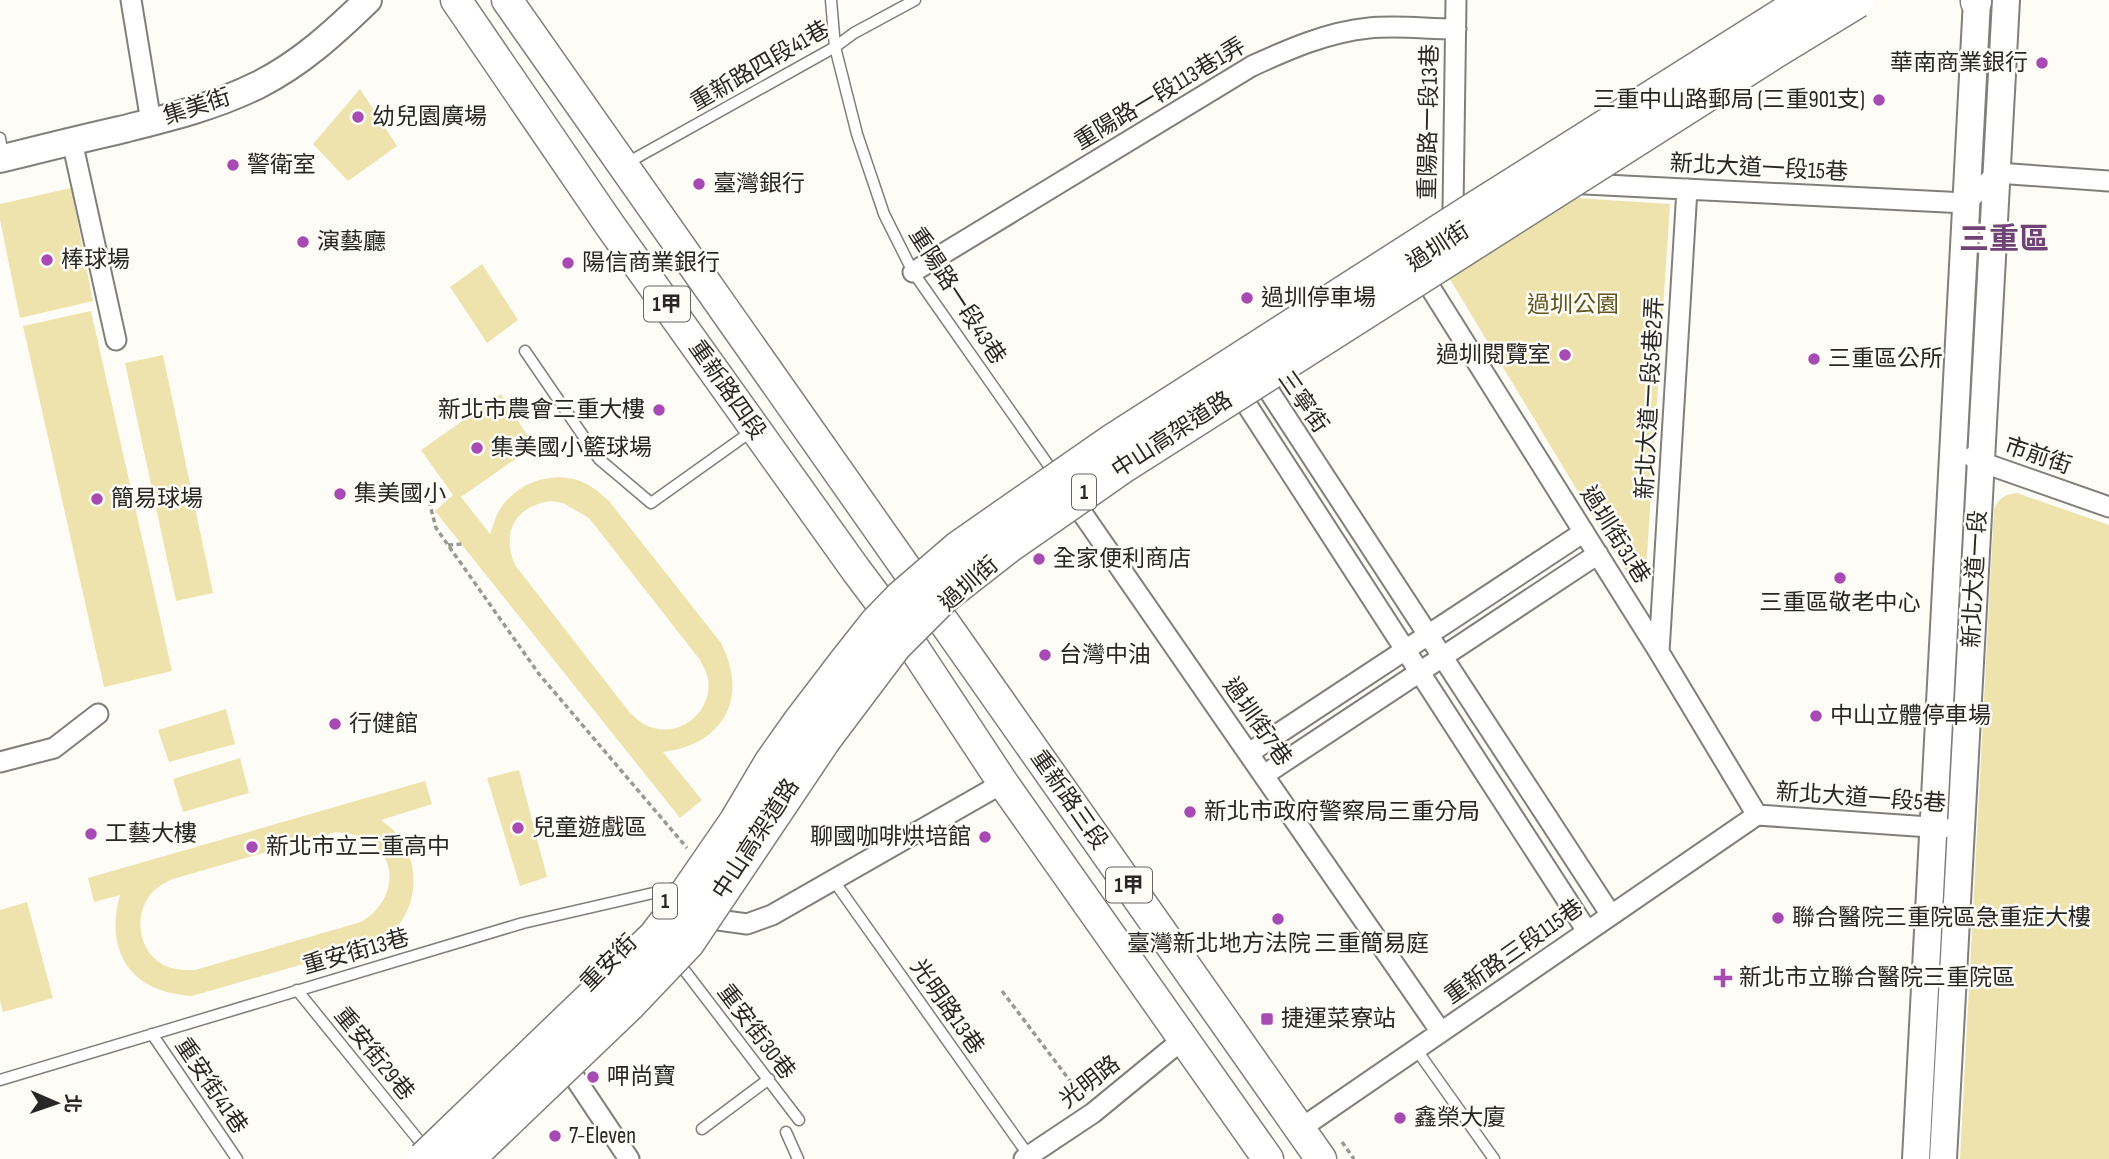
<svg xmlns="http://www.w3.org/2000/svg" width="2109" height="1159" font-family="'Sofia Sans Condensed','Noto Sans TC',sans-serif">
  <rect width="100%" height="100%" fill="#fdfcf6"/>
  <path fill="#efe3ad" fill-rule="evenodd" d="M360,89L397,146L348,181L313,144Z
    M71,188L93,301L20,318L0,220V204Z
    M1575,198L1670,204L1646,570L1627,573L1448,276Z
    M482,264L518,320L487,343L450,287Z
    M91,311L172,671L104,687L23,326Z
    M163,355L213,593L176,601L125,363Z
    M501,394L534,446L461,497L490,534C493,527 495,517 500,509C516,484 549,471 577,480C590,484 599,492 609,501L721,643C749,698 724,744 663,752L702,800L680,818L435,511L453,495L421,450ZM551,501L563,503L589,518L700,660C702,665 706,670 707,675C716,707 684,737 654,728C644,726 638,720 630,713L515,565C501,532 515,506 551,501Z
    M2017,493L2109,525V1159H1960L1994,509C1999,498 2004,495 2017,493Z
    M226,709L235,744L169,762L158,730Z
    M240,758L249,793L183,812L173,779Z
    M519,770L547,877L520,886L487,778Z
    M425,781L432,804L381,820C386,824 393,829 397,834C418,859 419,897 400,923C393,932 383,938 373,944L192,996C131,993 104,952 120,895L94,902L88,878ZM336,832C345,833 355,834 363,838C402,856 395,903 361,922L195,970C183,970 172,970 162,964C138,950 134,916 150,895C157,887 164,883 173,879Z
    M27,902L53,998L3,1012L0,1001V910Z"/>
  <g fill="none" stroke-linecap="round" stroke-linejoin="round">
    <defs>
      <path id="lane" d="M831,0L835,47L857,134L884,214L913,272L1056,476
        M0,138L3,157
        M627,163L835,47L854,33L915,0
        M525,351L599,459L651,503L752,431
        M834,881L1029,1156
        M682,967L799,1120
        M297,990L421,1143
        M152,1034L237,1159
        M1416,1049L1494,1159
        M0,1080L523,923L675,888L681,892
        M702,1129L769,1079
        M786,1132L798,1159"/>
      <path id="street" d="M131,0L151,122
        M72,141L116,340
        M1572,181L1585,184L1966,203L1997,173L2109,181
        M1449,226L1453,209L1456,0
        M1435,268L1428,284L1659,652L1757,815
        M913,272L1252,66C1289,49 1328,32 1369,28C1397,25 1427,29 1456,29
        M1253,374L1267,388L1611,915
        M1246,384L1245,402L1587,931
        M1972,457L1981,462L2109,507
        M1080,510L1441,1032
        M1659,652L1687,189
        M1249,753L1584,532
        M0,762L54,748L98,714
        M1264,775L1598,554
        M1757,815L1944,828
        M718,920L747,924L772,915L1003,783
        M573,1075L629,1159
        M1300,1129L1757,815
        M1024,1159L1093,1113L1182,1040"/>
      <path id="secondary" d="M0,159C40,149 80,139 120,130C167,118 214,107 258,85C300,64 334,33 368,0
        M1916,1159L1977,0
        M1943,1159L2006,0"/>
      <path id="primary" d="M456,0L609,224L856,570L910,642L1003,783L1268,1159
        M507,0L1321,1159
        M1976,0V2"/>
    </defs>
    <use href="#lane" stroke="#807f7a" stroke-width="13"/>
    <use href="#street" stroke="#807f7a" stroke-width="23"/>
    <use href="#secondary" stroke="#807f7a" stroke-width="30"/>
    <use href="#primary" stroke="#807f7a" stroke-width="33"/>
    <path stroke="#9a9a95" stroke-width="3.5" stroke-dasharray="5 3.5" stroke-linecap="butt" d="M429,501L436,528L539,674L687,848
      M448,545L462,544
      M1002,991L1083,1098
      M1342,1142L1354,1159"/>
    <use href="#lane" stroke="#fff" stroke-width="10"/>
    <use href="#street" stroke="#fff" stroke-width="19"/>
    <use href="#secondary" stroke="#fff" stroke-width="26"/>
    <use href="#primary" stroke="#fff" stroke-width="30"/>
    <defs>
      <path id="highway-bridge" d="M425,1159L656,937L675,912L737,822L772,763L801,722L846,663L876,625L902,598L960,548L1111,443L1473,211L1808,0
        M466,1159L629,1003L687,942L824,738L894,645L943,596L1007,546L1123,465L1772,52L1857,0"/>
    </defs>
    <use href="#highway-bridge" stroke="#807f7a" stroke-width="38" stroke-linecap="butt"/>
    <use href="#highway-bridge" stroke="#fff" stroke-width="35"/>
  </g>
  <g fill="#a84ab3" stroke="#fdfcf6" stroke-width="2.5">
    <circle cx="2042" cy="63" r="7"/>
    <circle cx="1879" cy="100" r="7"/>
    <circle cx="358" cy="117" r="7"/>
    <circle cx="233" cy="165" r="7"/>
    <circle cx="699" cy="184" r="7"/>
    <circle cx="303" cy="242" r="7"/>
    <circle cx="47" cy="260" r="7"/>
    <circle cx="568" cy="263" r="7"/>
    <circle cx="1247" cy="298" r="7"/>
    <circle cx="1565" cy="355" r="7"/>
    <circle cx="1814" cy="359" r="7"/>
    <circle cx="659" cy="410" r="7"/>
    <circle cx="477" cy="448" r="7"/>
    <circle cx="340" cy="494" r="7"/>
    <circle cx="97" cy="499" r="7"/>
    <circle cx="1039" cy="559" r="7"/>
    <circle cx="1840" cy="578" r="7"/>
    <circle cx="1045" cy="655" r="7"/>
    <circle cx="1816" cy="716" r="7"/>
    <circle cx="335" cy="724" r="7"/>
    <circle cx="1190" cy="812" r="7"/>
    <circle cx="518" cy="828" r="7"/>
    <circle cx="91" cy="834" r="7"/>
    <circle cx="985" cy="837" r="7"/>
    <circle cx="252" cy="847" r="7"/>
    <circle cx="1778" cy="918" r="7"/>
    <circle cx="1278" cy="919" r="7"/>
    <path d="M1719.5 967.5h7v7h7v7h-7v7h-7v-7h-7v-7h7z"/>
    <rect x="1260" y="1012" width="14" height="14" rx="3.5"/>
    <circle cx="593" cy="1077" r="7"/>
    <circle cx="1400" cy="1118" r="7"/>
    <circle cx="555" cy="1136" r="7"/>
  </g>
  <g text-anchor="middle" dominant-baseline="central" stroke-width="5" stroke-linejoin="round" paint-order="stroke">
    <g fill="#fdfcf6" stroke="#676764" stroke-width="2">
      <rect x="644" y="286.5" width="46" height="35" rx="5"/>
      <rect x="1072" y="474.5" width="24" height="35" rx="5"/>
      <rect x="1106" y="867.5" width="46" height="35" rx="5"/>
      <rect x="653" y="883.5" width="24" height="35" rx="5"/>
    </g>
    <g font-size="21" font-weight="bold" fill="#272725">
      <text x="667" y="304">1甲</text>
      <text x="1084" y="492">1</text>
      <text x="1129" y="885">1甲</text>
      <text x="665" y="901">1</text>
    </g>
    <g font-size="23" fill="#272725" stroke="#fdfcf6" text-anchor="start">
      <text x="2028" y="63" text-anchor="end">華南商業銀行</text>
      <text x="1865" y="100" text-anchor="end">三重中山路郵局 (三重901支)</text>
      <text x="372" y="117">幼兒園廣場</text>
      <text x="247" y="165">警衛室</text>
      <text x="713" y="184">臺灣銀行</text>
      <text x="317" y="242">演藝廳</text>
      <text x="61" y="260">棒球場</text>
      <text x="582" y="263">陽信商業銀行</text>
      <text x="1261" y="298">過圳停車場</text>
      <text x="1551" y="355" text-anchor="end">過圳閱覽室</text>
      <text x="1828" y="359">三重區公所</text>
      <text x="645" y="410" text-anchor="end">新北市農會三重大樓</text>
      <text x="491" y="448">集美國小籃球場</text>
      <text x="354" y="494">集美國小</text>
      <text x="111" y="499">簡易球場</text>
      <text x="1053" y="559">全家便利商店</text>
      <text x="1840" y="603" text-anchor="middle">三重區敬老中心</text>
      <text x="1059" y="655">台灣中油</text>
      <text x="1830" y="716">中山立體停車場</text>
      <text x="349" y="724">行健館</text>
      <text x="1204" y="812">新北市政府警察局三重分局</text>
      <text x="532" y="828">兒童遊戲區</text>
      <text x="105" y="834">工藝大樓</text>
      <text x="971" y="837" text-anchor="end">聊國咖啡烘培館</text>
      <text x="266" y="847">新北市立三重高中</text>
      <text x="1792" y="918">聯合醫院三重院區急重症大樓</text>
      <text x="1278" y="944" text-anchor="middle">臺灣新北地方法院 三重簡易庭</text>
      <text x="1739" y="978">新北市立聯合醫院三重院區</text>
      <text x="1281" y="1019">捷運菜寮站</text>
      <text x="607" y="1077">呷尚寶</text>
      <text x="1414" y="1118">鑫榮大廈</text>
      <text x="569" y="1136">7-Eleven</text>
    </g>
    <g font-size="23" fill="#272725" stroke="#fdfcf6">
      <text transform="translate(760 66) rotate(-30)">重新路四段41巷</text>
      <text transform="translate(1160 94) rotate(-31)">重陽路一段113巷1弄</text>
      <text transform="translate(197 107) rotate(-18)">集美街</text>
      <text transform="translate(1429 122) rotate(-89)">重陽路一段13巷</text>
      <text transform="translate(1759 168) rotate(3)">新北大道一段15巷</text>
      <text transform="translate(1438 247) rotate(-33)">過圳街</text>
      <text transform="translate(957 296) rotate(57)">重陽路一段43巷</text>
      <text transform="translate(727 390) rotate(55)">重新路四段</text>
      <text transform="translate(1650 398) rotate(-87)">新北大道一段5巷2弄</text>
      <text transform="translate(1303 402) rotate(55)">三寧街</text>
      <text transform="translate(1172 435) rotate(-33)">中山高架道路</text>
      <text transform="translate(2038 456) rotate(19)">市前街</text>
      <text transform="translate(1615 535) rotate(58)">過圳街31巷</text>
      <text transform="translate(1975 579) rotate(-87)">新北大道一段</text>
      <text transform="translate(969 584) rotate(-41)">過圳街</text>
      <text transform="translate(1257 722) rotate(55)">過圳街7巷</text>
      <text transform="translate(1861 798) rotate(4)">新北大道一段5巷</text>
      <text transform="translate(1069 800) rotate(55)">重新路三段</text>
      <text transform="translate(756 839) rotate(-57)">中山高架道路</text>
      <text transform="translate(356 952) rotate(-16)">重安街13巷</text>
      <text transform="translate(1514 952) rotate(-35)">重新路三段115巷</text>
      <text transform="translate(609 963) rotate(-45)">重安街</text>
      <text transform="translate(947 1007) rotate(55)">光明路13巷</text>
      <text transform="translate(756 1032) rotate(53)">重安街30巷</text>
      <text transform="translate(374 1054) rotate(51)">重安街29巷</text>
      <text transform="translate(1090 1082) rotate(-38)">光明路</text>
      <text transform="translate(211 1086) rotate(56)">重安街41巷</text>
    </g>
    <g font-size="23" fill="#60551e" stroke="#fdfcf6">
      <text x="1573" y="305">過圳公園</text>
    </g>
    <g font-size="30" font-weight="bold" fill="#714276" stroke="#fdfcf6">
      <text x="2004" y="240">三重區</text>
    </g>
  </g>
  <g transform="translate(56 1103) rotate(92)" stroke="#fdfcf6" stroke-width="5" paint-order="stroke">
  <path d="M0-5L12 26L0 18L-12 26Z" fill="#272725"/>
  <text y="-10" font-size="19" font-weight="bold" text-anchor="middle" fill="#272725">北</text>
  </g>
</svg>
